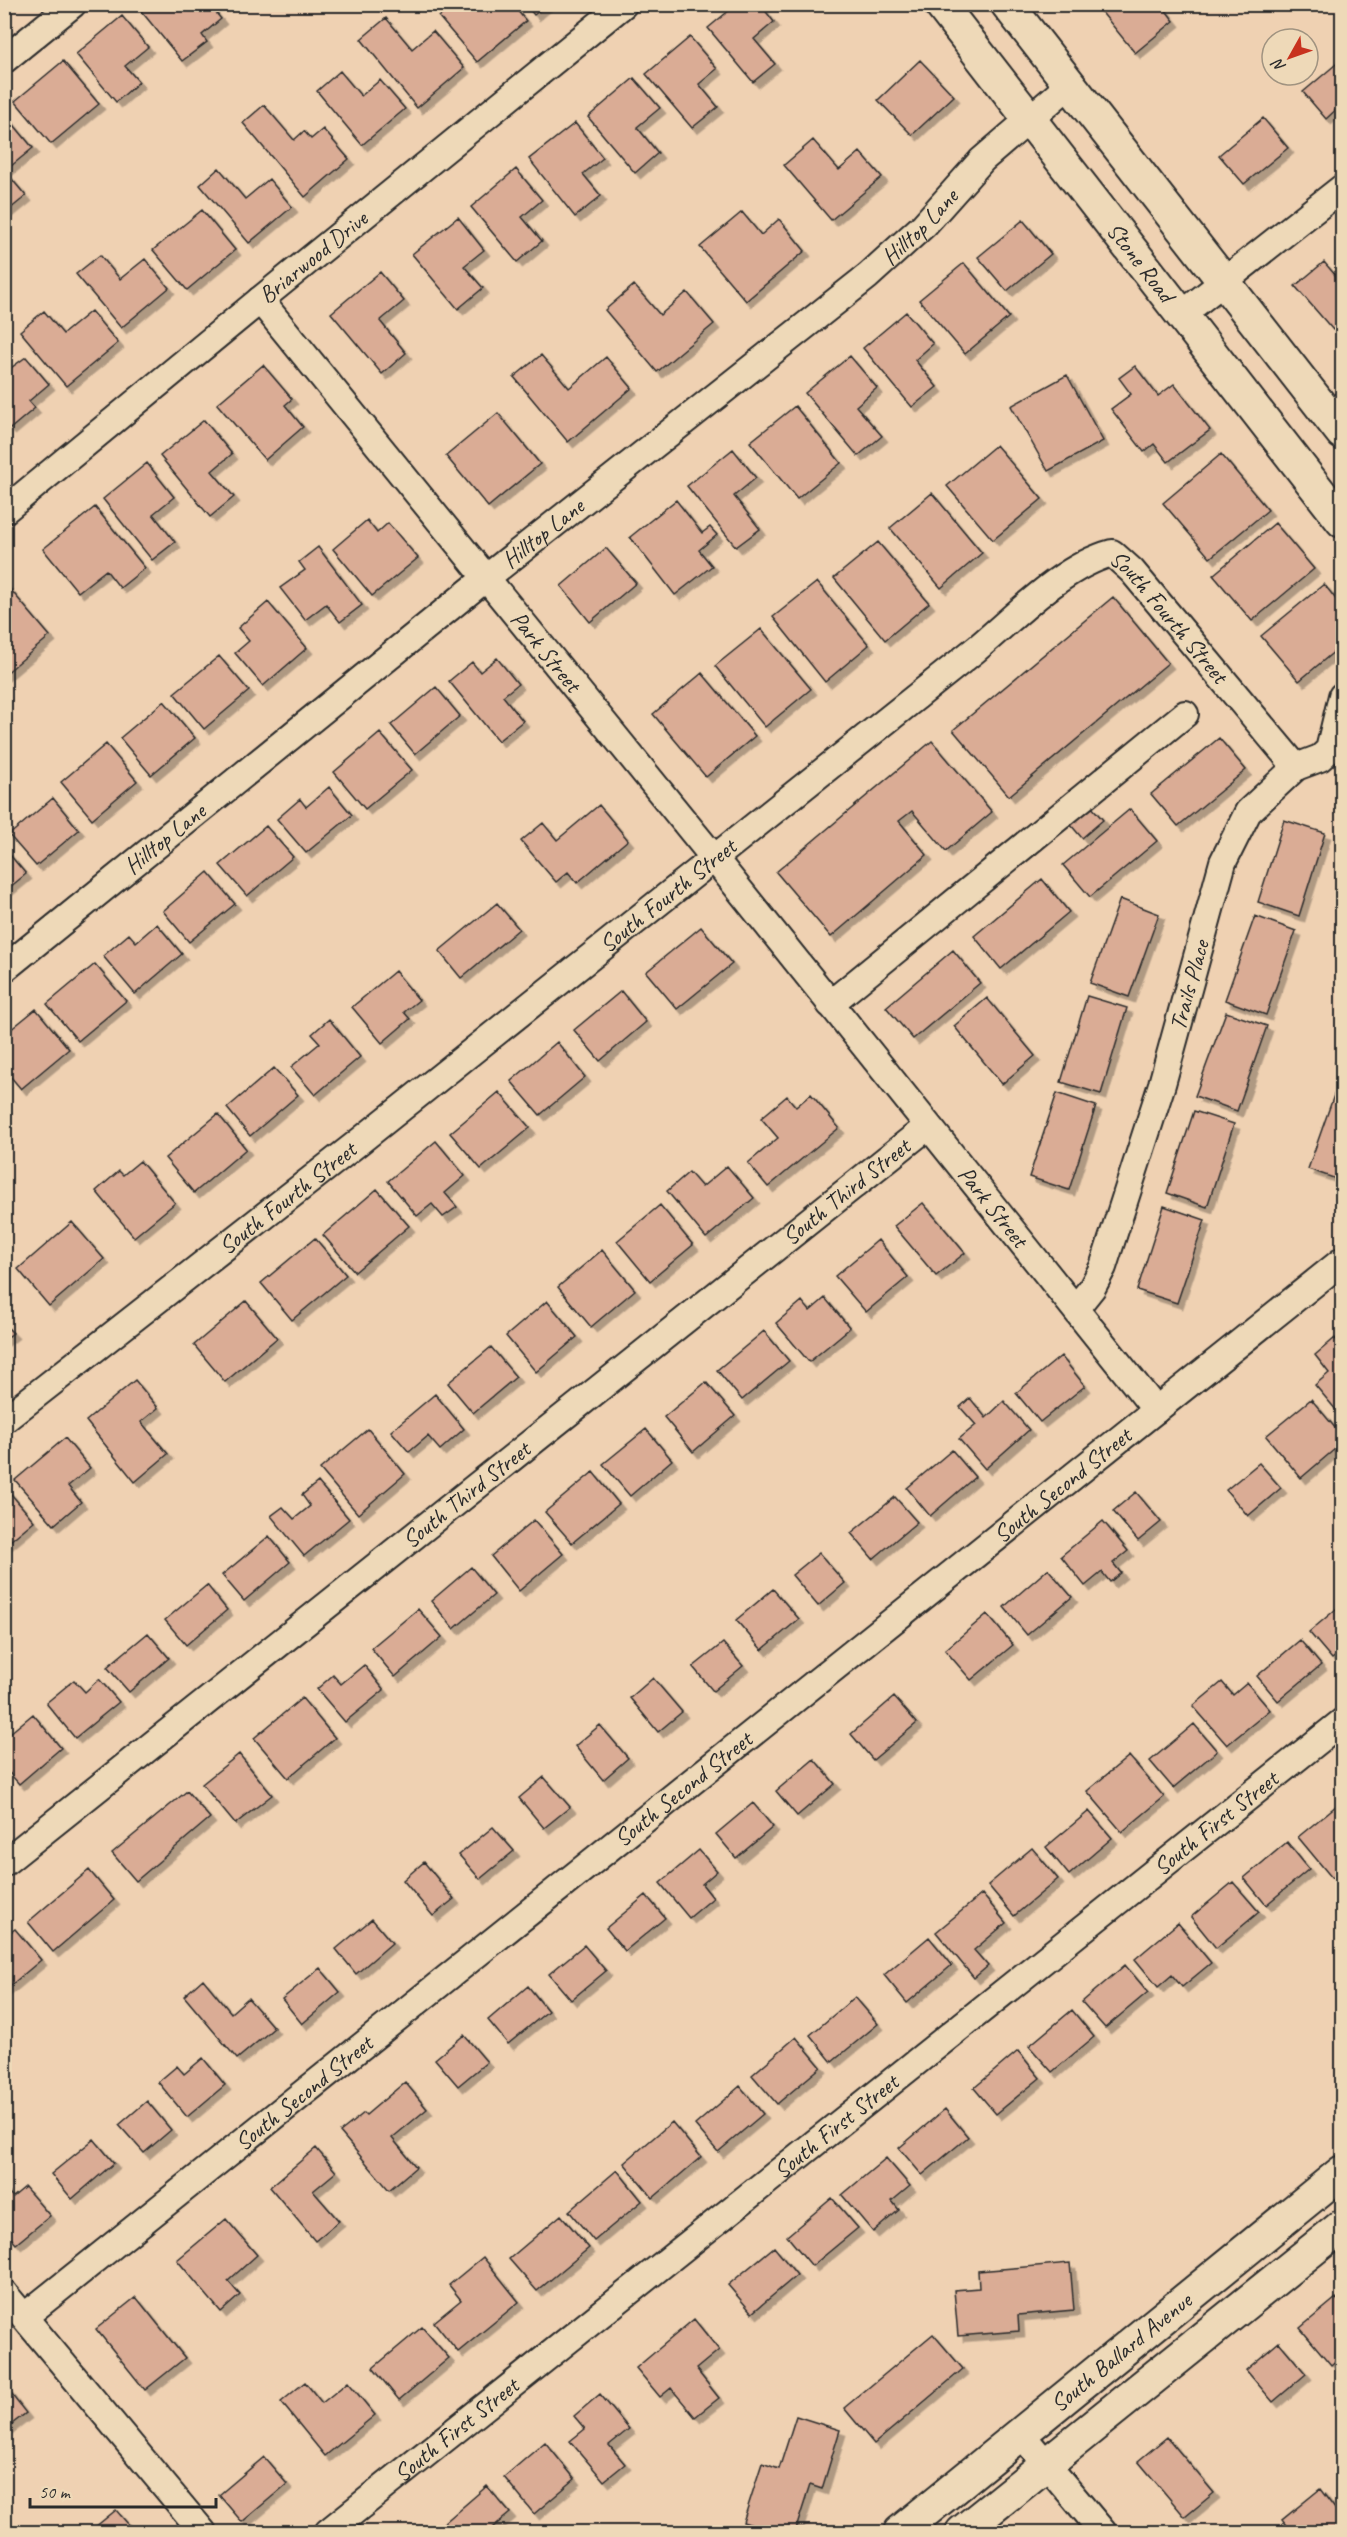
<svg xmlns="http://www.w3.org/2000/svg" width="1347" height="2537" font-family="Caveat,sans-serif">
  <defs>
    <filter id="shadow"><feDropShadow dx="5.5" dy="5.5" stdDeviation="0" flood-color="#0004"/></filter>
  </defs>
  <rect width="100%" height="100%" fill="#efd1b2"/>
  <filter id="ink" filterUnits="userSpaceOnUse"><feTurbulence type="fractalNoise" baseFrequency=".0167" numOctaves="2"/><feDisplacementMap in="SourceGraphic" scale="12" xChannelSelector="R" yChannelSelector="G"/><feConvolveMatrix kernelMatrix="1 2 1 2 8 2 1 2 1" color-interpolation-filters="sRGB"/></filter>
  <g filter="url(#ink)">
    <path fill="#daac95" stroke="#2b2b2b" stroke-width="1.5" filter="url(#shadow)" d="M139,4H209L221,19L202,35L207,42L182,61L137,6Z
      M454,4H512L526,21L477,62L439,17Z
      M525,4H547L534,15Z
      M737,4H760L774,22L754,39L775,64L753,82L708,28Z
      M1095,4H1161L1174,21L1135,53Z
      M122,16L148,47L125,66L139,82L116,102L76,54Z
      M386,18L412,49L433,31L464,68L417,108L361,39Z
      M690,37L717,69L699,84L718,107L692,128L646,74Z
      M1342,59V104L1326,119L1303,92Z
      M920,60L954,96L912,135L878,100Z
      M63,61L99,104L51,144L15,101Z
      M340,71L361,96L380,80L405,109L362,145L317,91Z
      M634,78L660,108L637,127L658,153L635,173L588,117Z
      M264,105L294,140L304,131L311,139L323,129L349,159L305,197L243,123Z
      M5,114L33,148L5,171L26,196L4,214Z
      M1263,118L1288,148L1244,184L1219,155Z
      M575,123L603,158L583,174L601,196L575,217L529,159Z
      M813,140L839,170L860,152L882,177L831,220L784,165Z
      M219,168L245,199L269,179L292,207L249,243L200,185Z
      M516,169L542,200L522,217L542,241L517,262L471,207Z
      M202,210L235,250L187,290L153,250Z
      M742,212L761,235L779,219L805,251L746,301L700,247Z
      M458,217L484,250L464,266L483,288L458,309L412,254Z
      M1023,220L1051,254L1007,291L978,257Z
      M100,255L120,279L145,259L169,288L121,328L76,274Z
      M1324,262L1342,283V322L1333,330L1295,286Z
      M964,263L1009,317L965,354L919,300Z
      M380,272L404,301L380,321L406,353L382,374L331,313Z
      M634,285L660,315L687,292L714,324L657,372L605,310Z
      M44,311L63,334L91,311L118,343L66,386L20,331Z
      M906,312L933,344L915,360L937,387L912,407L863,348Z
      M541,355L569,388L606,357L632,388L568,442L514,377Z
      M850,356L877,388L856,406L882,436L858,456L805,393Z
      M26,357L49,384L29,401L35,408L10,429L4,423V373Z
      M263,365L292,399L285,405L303,427L265,460L217,404Z
      M1135,366L1158,396L1174,384L1210,430L1168,462L1154,444L1144,452L1111,409L1131,394L1119,378Z
      M1067,375L1103,441L1048,471L1011,406Z
      M795,406L841,463L797,499L750,442Z
      M498,413L540,464L488,507L446,456Z
      M204,420L232,454L212,471L234,497L210,517L160,456Z
      M996,445L1042,499L993,540L947,486Z
      M733,449L756,478L734,496L760,529L736,547L687,486Z
      M1221,454L1268,510L1210,558L1163,503Z
      M147,463L174,497L153,514L175,542L152,560L103,499Z
      M932,493L982,553L941,588L890,528Z
      M676,500L702,533L710,527L717,535L699,550L712,566L675,595L630,537Z
      M95,507L145,568L120,588L106,570L78,592L43,549Z
      M367,520L377,533L388,523L418,558L372,596L333,549Z
      M1275,523L1314,569L1252,621L1213,575Z
      M878,542L929,603L885,640L834,578Z
      M318,547L362,605L340,622L326,604L305,620L280,588L305,570L299,562Z
      M606,548L636,583L590,622L561,586Z
      M4,582L50,636L4,675Z
      M817,582L869,645L825,682L773,617Z
      M1324,584L1342,607V645L1299,681L1261,636Z
      M1113,597L1168,663L1009,796L953,730Z
      M268,602L307,648L263,686L235,653L249,641L238,628Z
      M761,629L811,689L765,727L715,666Z
      M219,656L249,691L204,729L174,693Z
      M497,658L518,684L503,696L523,721L498,741L449,681L472,662L480,672Z
      M702,673L755,736L706,777L653,714Z
      M436,687L460,716L415,754L391,725Z
      M164,701L195,738L151,775L120,738Z
      M380,733L412,770L365,809L334,772Z
      M1219,738L1246,770L1178,826L1151,794Z
      M932,741L992,812L946,851L912,811L899,821L927,855L831,937L776,872Z
      M106,744L137,781L92,819L61,782Z
      M329,787L352,815L306,853L277,819L300,799L306,807Z
      M53,798L79,830L36,866L9,835Z
      M599,805L628,840L577,883L568,872L556,882L521,841L543,823L557,840Z
      M1091,806L1103,820L1082,838L1070,824Z
      M1130,809L1157,841L1090,897L1063,865Z
      M1284,820L1325,833L1299,916L1258,902Z
      M266,826L293,857L247,896L220,865Z
      M4,848L26,874L4,892Z
      M208,872L235,904L189,942L163,911Z
      M1042,879L1069,912L1001,969L974,936Z
      M1120,899L1159,914L1129,997L1090,983Z
      M497,903L519,929L461,978L439,951Z
      M1255,916L1296,931L1266,1015L1225,1000Z
      M157,924L182,954L135,994L103,956L129,934L136,942Z
      M701,927L732,964L677,1009L646,972Z
      M953,950L980,983L913,1039L886,1007Z
      M95,964L126,1001L78,1041L47,1004Z
      M395,971L419,1000L404,1012L410,1019L382,1043L352,1007Z
      M621,991L646,1022L600,1061L574,1030Z
      M1087,996L1127,1008L1101,1094L1061,1082Z
      M987,998L1035,1056L1002,1084L954,1026Z
      M36,1009L69,1049L21,1089L4,1069V1035Z
      M1226,1012L1267,1026L1237,1111L1195,1096Z
      M329,1019L360,1057L315,1095L291,1067L320,1043L312,1034Z
      M1342,1038V1065L1335,1063Z
      M557,1042L585,1077L540,1115L511,1081Z
      M274,1068L298,1095L250,1136L227,1108Z
      M1340,1078L1342,1079V1181L1308,1169Z
      M499,1092L530,1128L481,1169L450,1133Z
      M1057,1093L1096,1106L1069,1190L1029,1177Z
      M811,1094L839,1128L768,1187L748,1163L778,1138L761,1118L787,1096L796,1107Z
      M1194,1111L1234,1124L1207,1207L1167,1193Z
      M218,1114L246,1149L194,1193L165,1158Z
      M436,1141L465,1176L445,1193L457,1207L443,1217L432,1204L417,1216L388,1181Z
      M140,1161L175,1203L134,1237L96,1191L119,1171L123,1175Z
      M727,1166L754,1198L706,1238L667,1191L689,1172L702,1187Z
      M377,1189L409,1226L355,1272L323,1235Z
      M923,1203L965,1253L936,1276L894,1226Z
      M660,1205L693,1245L650,1281L617,1241Z
      M1164,1206L1205,1220L1177,1303L1137,1290Z
      M72,1222L104,1259L49,1306L18,1269Z
      M315,1238L346,1275L292,1320L261,1283Z
      M878,1240L908,1277L866,1312L835,1276Z
      M602,1250L635,1290L591,1327L558,1287Z
      M825,1298L850,1328L809,1362L776,1323L802,1301L810,1311Z
      M246,1301L277,1338L225,1382L194,1345Z
      M547,1301L577,1337L536,1372L506,1336Z
      M4,1324L13,1333L4,1340Z
      M764,1331L789,1361L742,1400L717,1370Z
      M1335,1338L1342,1347V1417L1315,1385L1329,1373L1315,1355Z
      M491,1347L516,1377L473,1413L448,1383Z
      M1061,1356L1085,1386L1040,1422L1016,1393Z
      M135,1380L158,1408L141,1422L168,1454L135,1482L86,1421Z
      M706,1382L735,1416L693,1452L664,1417Z
      M435,1394L464,1429L440,1450L428,1436L409,1452L391,1431Z
      M970,1398L986,1418L1004,1401L1029,1430L985,1469L959,1439L976,1425L960,1407Z
      M1311,1399L1342,1436V1443L1301,1478L1266,1436Z
      M368,1429L405,1474L358,1514L320,1469Z
      M646,1429L672,1460L630,1496L603,1464Z
      M65,1438L90,1468L68,1486L81,1502L54,1525L15,1480Z
      M952,1450L975,1477L930,1516L907,1488Z
      M1259,1463L1281,1488L1248,1516L1226,1490Z
      M593,1472L619,1504L572,1543L545,1512Z
      M318,1482L349,1519L304,1556L271,1516L283,1507L294,1519L310,1506L302,1495Z
      M5,1487L34,1521L4,1546V1488Z
      M1136,1492L1161,1522L1138,1541L1113,1511Z
      M895,1497L917,1522L873,1559L851,1533Z
      M534,1520L563,1554L519,1591L491,1556Z
      M1103,1521L1128,1551L1113,1563L1121,1573L1110,1582L1102,1572L1085,1586L1061,1556Z
      M269,1536L290,1562L244,1601L222,1575Z
      M819,1553L845,1583L818,1606L792,1575Z
      M471,1567L494,1595L454,1629L431,1601Z
      M1048,1569L1072,1597L1027,1635L1004,1607Z
      M207,1585L227,1610L186,1645L165,1620Z
      M773,1589L799,1619L762,1650L736,1620Z
      M1342,1604V1651L1332,1659L1309,1632Z
      M418,1609L442,1637L395,1677L371,1648Z
      M987,1614L1013,1645L971,1680L945,1650Z
      M148,1633L169,1658L129,1692L107,1667Z
      M1300,1640L1321,1665L1278,1701L1257,1676Z
      M723,1643L743,1666L713,1691L693,1667Z
      M364,1665L384,1690L345,1722L317,1689L333,1675L341,1684Z
      M653,1678L682,1712L658,1732L630,1698Z
      M99,1679L119,1702L75,1738L46,1703L74,1680L85,1692Z
      M1222,1682L1233,1695L1247,1683L1270,1710L1227,1745L1193,1706Z
      M894,1697L917,1723L873,1760L851,1734Z
      M302,1698L335,1738L288,1778L254,1738Z
      M33,1714L61,1748L19,1784L4,1767V1738Z
      M1194,1724L1217,1751L1173,1788L1150,1761Z
      M600,1725L628,1758L603,1780L575,1746Z
      M239,1754L272,1795L235,1824L202,1784Z
      M1129,1756L1164,1797L1122,1832L1087,1791Z
      M814,1759L835,1784L797,1816L776,1791Z
      M544,1777L570,1807L544,1828L519,1798Z
      M187,1791L210,1818L136,1881L112,1853Z
      M1342,1801V1870L1332,1878L1298,1837Z
      M753,1803L773,1827L736,1858L716,1834Z
      M1089,1811L1112,1838L1069,1875L1046,1847Z
      M493,1827L514,1851L480,1879L459,1855Z
      M1287,1842L1309,1869L1266,1905L1244,1878Z
      M1032,1848L1058,1879L1014,1916L988,1885Z
      M699,1850L717,1871L702,1884L713,1898L689,1918L660,1883Z
      M424,1862L454,1899L433,1916L403,1880Z
      M89,1870L114,1900L53,1952L28,1922Z
      M1233,1882L1259,1912L1216,1948L1191,1917Z
      M982,1894L1006,1923L974,1950L988,1966L974,1978L936,1932Z
      M646,1895L665,1918L625,1951L606,1928Z
      M372,1919L392,1943L356,1974L336,1949Z
      M1178,1923L1211,1963L1182,1987L1172,1975L1158,1987L1135,1959Z
      M15,1929L41,1960L4,1991V1937Z
      M929,1937L952,1965L907,2003L884,1975Z
      M584,1945L606,1971L571,2000L549,1974Z
      M1125,1965L1148,1992L1105,2028L1082,2002Z
      M320,1968L340,1992L302,2024L282,1999Z
      M203,1979L231,2013L248,1998L274,2028L237,2059L184,1996Z
      M528,1986L548,2011L508,2044L488,2020Z
      M855,1997L878,2024L832,2062L810,2035Z
      M1072,2010L1094,2037L1052,2072L1029,2046Z
      M464,2035L487,2062L458,2086L435,2059Z
      M796,2037L821,2067L777,2104L752,2075Z
      M1018,2051L1040,2078L996,2114L974,2088Z
      M203,2058L225,2085L187,2117L158,2082L177,2066L184,2074Z
      M405,2082L427,2109L392,2138L416,2167L389,2190L340,2132L364,2113L366,2115Z
      M740,2086L763,2114L718,2152L695,2125Z
      M147,2101L171,2130L144,2153L119,2125Z
      M945,2109L968,2137L922,2175L899,2148Z
      M672,2122L701,2157L653,2198L624,2163Z
      M94,2139L114,2163L72,2199L51,2174Z
      M316,2148L336,2172L313,2191L339,2221L315,2241L270,2187Z
      M886,2158L910,2186L892,2201L899,2210L873,2232L842,2195Z
      M617,2170L642,2201L594,2241L569,2211Z
      M25,2187L50,2216L16,2244L4,2230V2188L13,2197Z
      M832,2198L858,2228L812,2266L787,2236Z
      M561,2215L589,2248L537,2291L509,2259Z
      M226,2219L257,2255L228,2281L240,2295L221,2312L177,2260Z
      M774,2247L797,2275L752,2313L728,2285Z
      M483,2257L519,2302L458,2352L434,2322L461,2300L449,2285Z
      M1070,2263L1074,2310L1018,2315L1019,2331L958,2336L954,2290L979,2288L978,2271Z
      M136,2297L185,2358L145,2390L96,2329Z
      M1336,2298L1342,2306V2355L1331,2365L1300,2328Z
      M694,2319L719,2350L696,2369L719,2398L695,2417L671,2388L660,2397L636,2368Z
      M422,2327L449,2358L399,2400L373,2368Z
      M933,2334L963,2369L874,2444L844,2408Z
      M1279,2342L1306,2374L1273,2402L1246,2370Z
      M305,2382L322,2403L348,2382L375,2415L325,2456L281,2402Z
      M4,2385L26,2413L4,2430Z
      M600,2394L629,2429L609,2445L625,2464L604,2481L570,2441L585,2429L574,2416Z
      M796,2416L840,2430L822,2489L810,2485L795,2532H775L743,2522L762,2463L779,2469Z
      M1167,2437L1214,2493L1185,2517L1138,2461Z
      M545,2442L575,2479L534,2514L504,2477Z
      M264,2457L287,2484L242,2522L219,2495Z
      M487,2486L510,2513L487,2532H450L443,2524Z
      M1320,2489L1342,2518V2532H1291L1282,2520Z
      M116,2510L135,2532H89Z"/>
    <g fill="none" stroke-linecap="round" stroke-linejoin="round">
      <defs>
        <g id="minor">
          <path d="M4,60L73,4"/>
          <path id="s1" d="M260,300L714,858L1156,1410"/>
          <path d="M1180,316L1342,188"/>
          <path id="s2" d="M4,511L260,300L624,4"/>
          <path id="s3" d="M4,969L486,578L868,276L924,225L982,160L1069,85"/>
          <path d="M830,1004L1185,714"/>
          <path id="s4" d="M1076,1308L1092,1288L1103,1267L1162,1084L1223,862L1248,812L1296,767L1320,758L1329,750L1342,696"/>
          <path id="s5" d="M4,1420L355,1145L975,650C1015,617 1061,567 1112,553L1132,571L1296,767"/>
          <path id="s6" d="M4,1863L927,1127"/>
          <path d="M4,2293L203,2532"/>
          <path id="s7" d="M25,2316L1342,1261"/>
          <path d="M1021,2434L1103,2532"/>
          <path id="s8" d="M328,2532L1342,1722"/>
        </g>
        <g id="major">
          <path id="s9" d="M940,4L1342,521"/>
          <path d="M1007,4L1342,433"/>
          <path id="s10" d="M900,2532L1342,2172"/>
          <path d="M962,2532L1342,2226"/>
        </g>
      </defs>
      <use href="#minor" stroke="#2b2b2b" stroke-width="30"/>
      <use href="#major" stroke="#2b2b2b" stroke-width="36"/>
      <use href="#minor" stroke="#eed9b8" stroke-width="26"/>
      <use href="#major" stroke="#eed9b8" stroke-width="32"/>
    </g>
  </g>
  <g text-anchor="middle" dominant-baseline="central" stroke-width="6" stroke-linejoin="round" paint-order="stroke">
    <g font-size="24" fill="#2b2b2b" stroke="#eed9b8">
      <text stroke="none"><textPath href="#s3" startOffset="1179">Hilltop Lane</textPath></text>
      <text stroke="none"><textPath href="#s2" startOffset="400">Briarwood Drive</textPath></text>
      <text stroke="none"><textPath href="#s9" startOffset="327">Stone Road</textPath></text>
      <text stroke="none"><textPath href="#s3" startOffset="693">Hilltop Lane</textPath></text>
      <text stroke="none"><textPath href="#s5" startOffset="1494">South Fourth Street</textPath></text>
      <text stroke="none"><textPath href="#s1" startOffset="453">Park Street</textPath></text>
      <text stroke="none"><textPath href="#s3" startOffset="207">Hilltop Lane</textPath></text>
      <text stroke="none"><textPath href="#s5" startOffset="846">South Fourth Street</textPath></text>
      <text stroke="none"><textPath href="#s4" startOffset="344">Trails Place</textPath></text>
      <text stroke="none"><textPath href="#s6" startOffset="1077">South Third Street</textPath></text>
      <text stroke="none"><textPath href="#s5" startOffset="360">South Fourth Street</textPath></text>
      <text stroke="none"><textPath href="#s1" startOffset="1166">Park Street</textPath></text>
      <text stroke="none"><textPath href="#s7" startOffset="1329">South Second Street</textPath></text>
      <text stroke="none"><textPath href="#s6" startOffset="591">South Third Street</textPath></text>
      <text stroke="none"><textPath href="#s7" startOffset="843">South Second Street</textPath></text>
      <text stroke="none"><textPath href="#s8" startOffset="1136">South First Street</textPath></text>
      <text stroke="none"><textPath href="#s7" startOffset="357">South Second Street</textPath></text>
      <text stroke="none"><textPath href="#s8" startOffset="650">South First Street</textPath></text>
      <text stroke="none"><textPath href="#s10" startOffset="285">South Ballard Avenue</textPath></text>
      <text stroke="none"><textPath href="#s8" startOffset="164">South First Street</textPath></text>
    </g>
  </g>
  <rect width="1347" height="2537" fill="none" stroke="#eed9b8" stroke-width="24"/>
  <rect x="12" y="12" width="1323" height="2513" fill="none" stroke="#2b2b2b" stroke-width="2" filter="url(#ink)"/>
  <g transform="translate(1290 57) rotate(230)"><circle r="28" fill="#eed9b8" stroke="#a09380" stroke-width="1.5"/>
  <path d="M0-4.5L10 22L0 15L-10 22Z" fill="#c8321e"/>
  <text y="-9" font-size="16" font-weight="bold" text-anchor="middle" fill="#2b2b2b">N</text>
  </g>
  <path d="M30 2498v9h186v-9" fill="none" stroke="#2b2b2b" stroke-width="3"/>
  <text x="39" y="2498" font-size="18" fill="#2b2b2b" stroke="#eed9b8" stroke-width="4.5" paint-order="stroke">50 m</text>
</svg>
